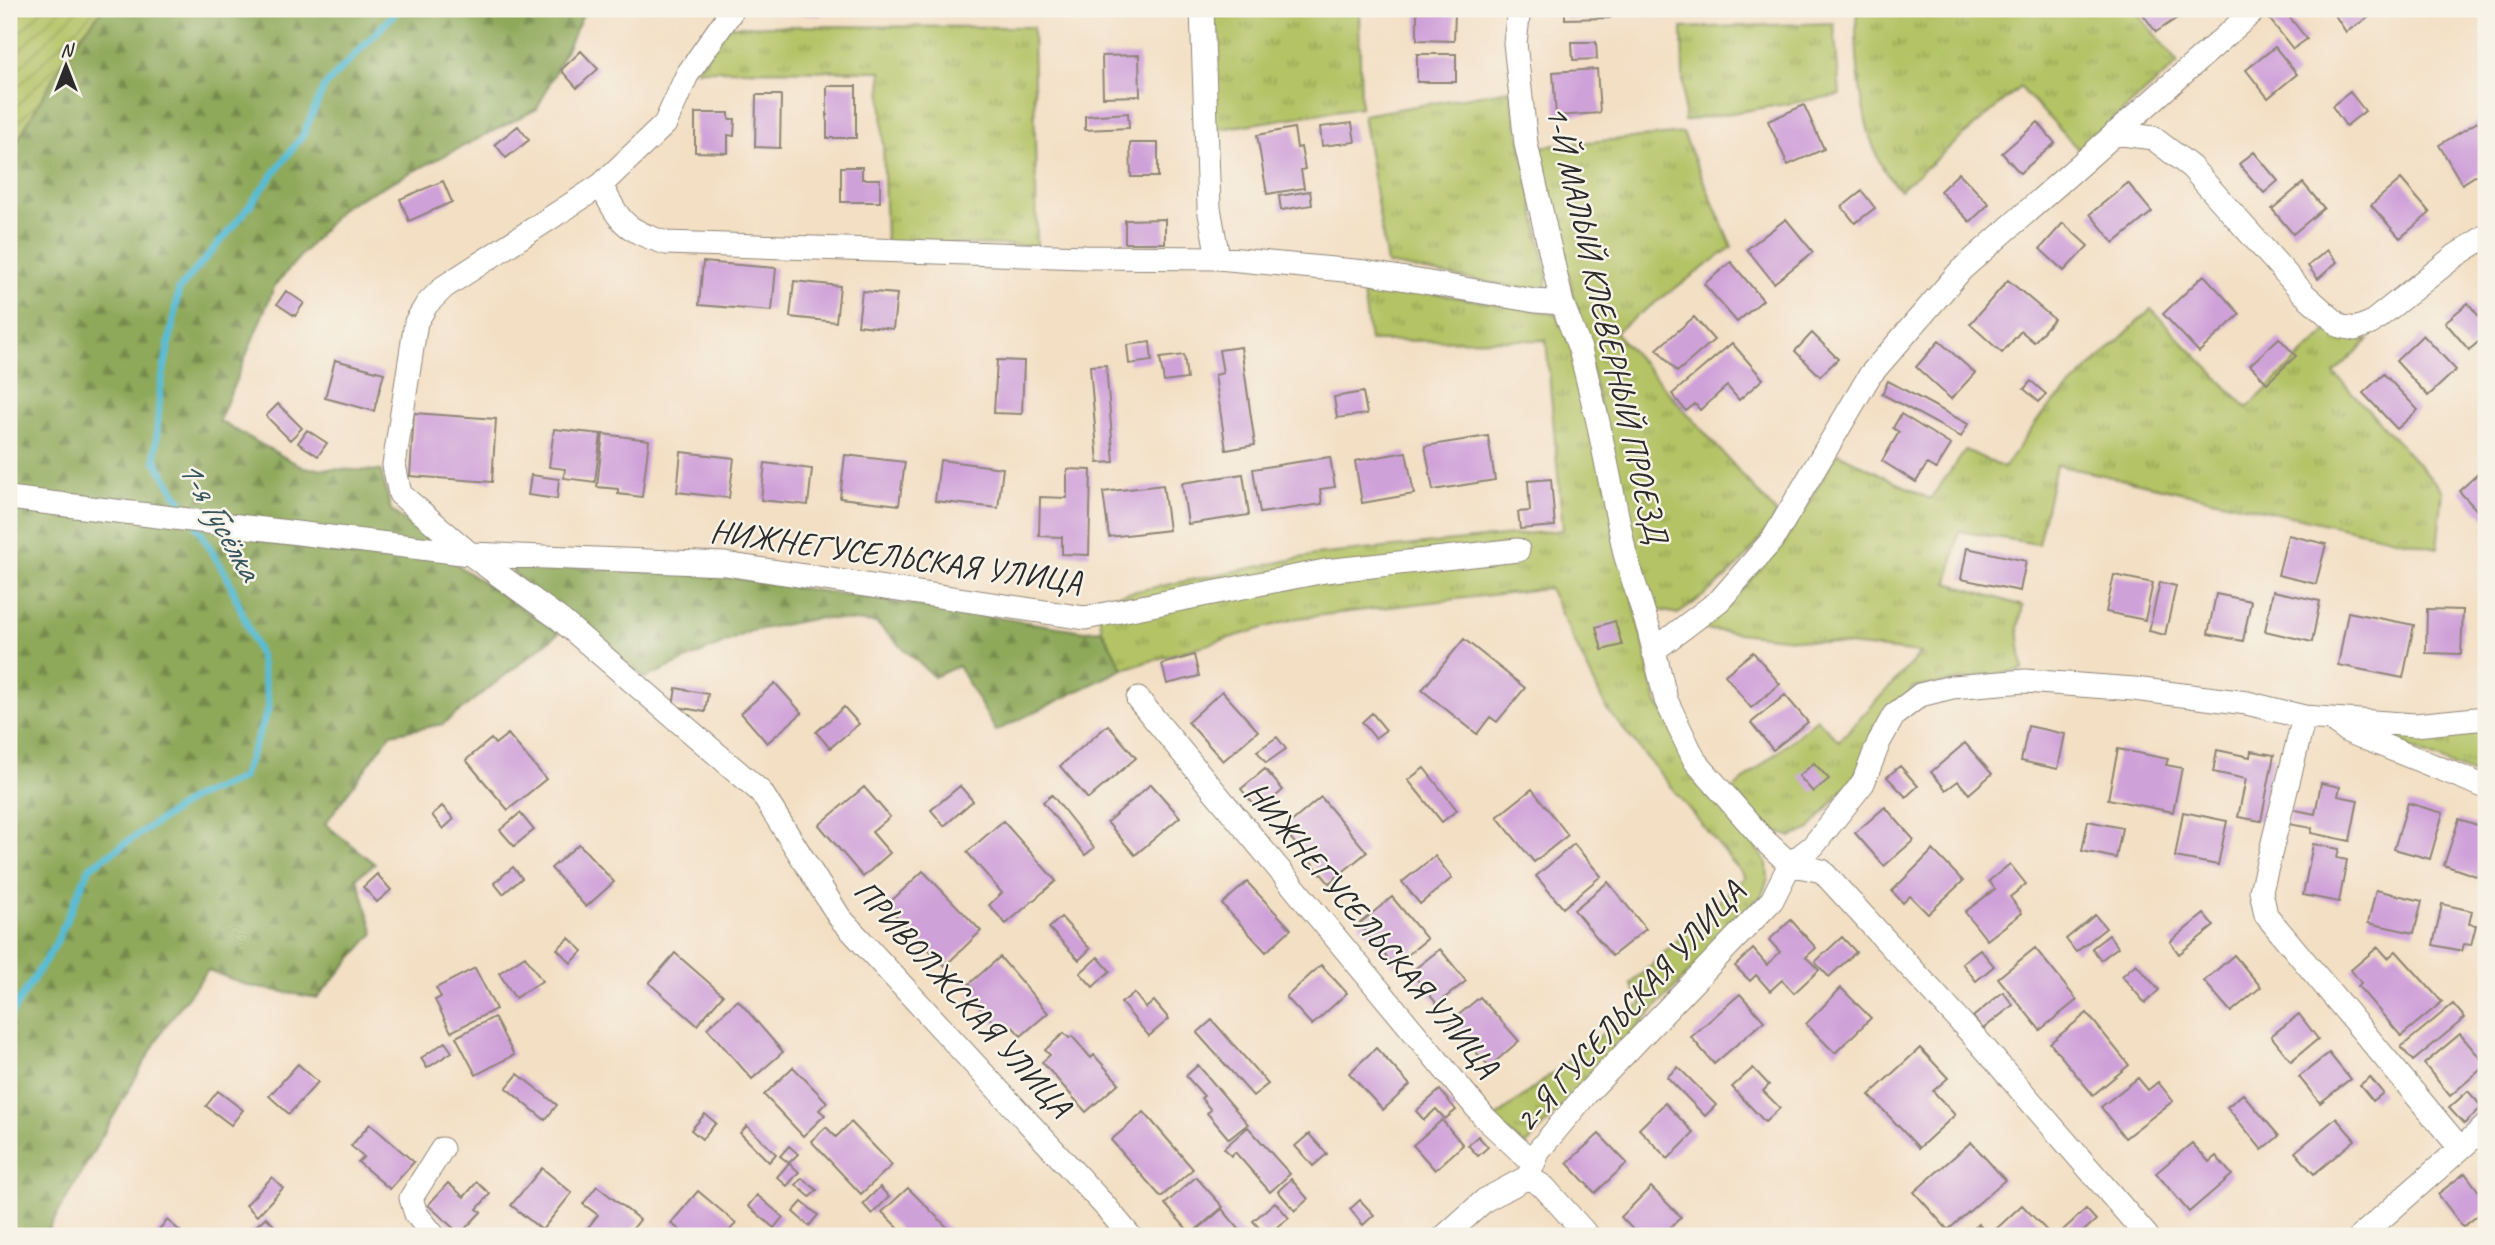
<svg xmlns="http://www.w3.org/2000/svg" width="2495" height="1245" font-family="Caveat,sans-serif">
  <defs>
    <pattern id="grass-tufts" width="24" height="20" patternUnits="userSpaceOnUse" patternTransform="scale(1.75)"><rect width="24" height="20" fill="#b3c365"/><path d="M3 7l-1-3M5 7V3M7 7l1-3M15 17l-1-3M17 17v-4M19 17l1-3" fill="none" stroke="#929f53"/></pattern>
    <pattern id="forest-firs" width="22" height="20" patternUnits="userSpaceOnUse" patternTransform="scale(1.75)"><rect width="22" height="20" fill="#8ea95a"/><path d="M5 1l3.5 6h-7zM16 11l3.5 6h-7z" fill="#748a4b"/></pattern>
    <pattern id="garden-furrows" width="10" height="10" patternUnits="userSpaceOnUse" patternTransform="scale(1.75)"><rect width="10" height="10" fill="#b3c365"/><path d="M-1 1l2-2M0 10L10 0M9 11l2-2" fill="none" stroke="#929f53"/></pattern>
  </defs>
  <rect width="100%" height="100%" fill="#f7f3e8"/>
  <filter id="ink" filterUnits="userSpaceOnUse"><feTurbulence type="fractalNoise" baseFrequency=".0143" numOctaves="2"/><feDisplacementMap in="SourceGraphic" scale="14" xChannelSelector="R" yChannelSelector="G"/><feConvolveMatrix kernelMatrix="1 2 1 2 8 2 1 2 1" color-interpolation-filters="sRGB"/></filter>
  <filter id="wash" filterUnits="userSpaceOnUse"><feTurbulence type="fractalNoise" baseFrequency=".00686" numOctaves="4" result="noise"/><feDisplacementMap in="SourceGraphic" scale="28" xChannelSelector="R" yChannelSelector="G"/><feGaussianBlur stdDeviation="1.57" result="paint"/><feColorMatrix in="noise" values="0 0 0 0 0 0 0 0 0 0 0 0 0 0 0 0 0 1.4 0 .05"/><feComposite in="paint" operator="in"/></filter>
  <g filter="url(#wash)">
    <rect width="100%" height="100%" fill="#f3dfc4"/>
    <path fill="url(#grass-tufts)" stroke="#6f7748" stroke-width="2" d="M1211,9H1359L1361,107L1213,130Z
      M1857,9H2134L2178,63L2079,150L2020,87L1900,190C1895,184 1890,179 1886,173C1861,135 1854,54 1857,9Z
      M1834,23L1840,95L1684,121L1682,28Z
      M729,26L1033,27L1037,246L886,242L881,71L697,70Z
      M1510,90L1547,274L1546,286L1535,291L1387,264L1363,115Z
      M1683,133L1732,247L1615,332L1777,514C1751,559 1720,585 1678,614L1658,610L1635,553L1538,147Z
      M1361,281L1556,314L1575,349L1657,703L1767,864L1768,878L1762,895L1525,1146L1494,1119L1642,1003L1631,984L1745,877L1606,708L1549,588L1298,618L1123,669L1102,630L1096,599L1315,555L1563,530L1546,340L1370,341Z
      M2151,309L2247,408L2328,330L2350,338L2369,340L2334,373L2443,491L2437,548L2056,465L2038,544L1959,531L1948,583L2023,606L2018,628L2023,670L1913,688L1854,777L1809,830L1791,837L1772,830L1732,790L1817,719L1839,741L1921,653L1701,629L1723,610L1782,546L1838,453L1930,499L1966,450L2004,468L2043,413Z
      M2486,725V779L2369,731Z"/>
    <path fill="url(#forest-firs)" stroke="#5c6a42" stroke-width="2" d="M103,9H586L537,109L344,206L275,285L219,421L304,468L381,471L391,510L460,567L559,633L443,724L391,734L325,824L375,864L357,877L374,933L317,998L249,986L208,970L164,1028L45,1236H9V155L71,47Z
      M517,564L721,576L1085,631L1102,630L1123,669L996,731L958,666L934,677L876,623L818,618L751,631L645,678L512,572Z"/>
    <path fill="url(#garden-furrows)" stroke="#6f7748" stroke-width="2" d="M9,9H103L71,47L9,155Z"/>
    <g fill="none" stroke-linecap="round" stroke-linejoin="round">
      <path stroke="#56bcd4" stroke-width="7" d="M189,515L155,460L160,391L179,289L237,222L303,135L324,87L399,9
        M9,1017L55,945L90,867L193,798L242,778L269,707L260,657L228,578L196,525"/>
    </g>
    <g id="blocks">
      <path fill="#cfa1d9" d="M792,9H821V16L791,14Z
        M1565,9H1610V18L1565,19Z
        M2139,9H2170L2177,18L2156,32Z
        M2279,9H2283L2307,39L2293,49L2268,17Z
        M2331,9H2381L2346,32Z
        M1417,12H1455L1454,41L1417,40Z
        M1572,42H1596L1597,59L1573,60Z
        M2275,47L2297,74L2268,98L2246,70Z
        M581,51L598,69L577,88L561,70Z
        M1417,54H1456V82H1417Z
        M1139,55L1140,96L1103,97L1102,56Z
        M1597,69L1600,113L1556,116L1553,72Z
        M827,86H856V138H827Z
        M2350,92L2365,111L2346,126L2332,106Z
        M756,95H781L780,148L755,147Z
        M1804,105L1824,149L1788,165L1768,121Z
        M695,113H729V119H735L734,136L728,135V153L695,152Z
        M1128,113L1129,128L1085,130V116Z
        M2486,117V169L2462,184L2439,145Z
        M2038,122L2055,143L2020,173L2002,153Z
        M1352,123L1355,142L1322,146L1320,127Z
        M518,126L529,140L506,158L495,144Z
        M1294,128L1297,148L1301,147L1305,169L1301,170L1304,188L1267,194L1257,135Z
        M1130,143H1158V177H1131Z
        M2254,152L2278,181L2264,193L2239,164Z
        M841,167H862V179H880V202H841Z
        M1959,173L1989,204L1970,222L1940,191Z
        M2401,179L2430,213L2400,238L2371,205Z
        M443,181L452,202L409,221L400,199Z
        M2128,183L2152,212L2114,243L2090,214Z
        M2303,183L2324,208L2293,234L2272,209Z
        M1310,191L1312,205L1281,210L1279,196Z
        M1862,191L1875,208L1855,223L1842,207Z
        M1165,219V243H1125V220Z
        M1786,219L1813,252L1774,283L1747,249Z
        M2063,223L2088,246L2064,271L2040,249Z
        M2327,250L2337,262L2318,279L2308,266Z
        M703,262L776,268L772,311L699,305Z
        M1731,262L1763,300L1737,322L1704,284Z
        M2204,275L2240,314L2199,352L2163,314Z
        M2008,280L2054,319L2034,342L2021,331L2002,353L1970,324Z
        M794,281L840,286L836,322L790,317Z
        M286,291L304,303L295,316L277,304Z
        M862,291L897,294L893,329L858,325Z
        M2468,303L2486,325V335L2469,350L2445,322Z
        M1694,317L1714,340L1677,372L1657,349Z
        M1812,333L1838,359L1820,376L1795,351Z
        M2423,335L2456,370L2428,396L2396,361Z
        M2279,338L2296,356L2267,383L2250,365Z
        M1939,341L1975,373L1951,399L1916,367Z
        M1150,342L1152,361L1129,364L1127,345Z
        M1732,343L1763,379L1739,400L1727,386L1700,410L1695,404L1686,411L1672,394Z
        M1241,347L1255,445L1226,450L1215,375L1223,373L1219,350Z
        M1184,355L1187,379L1164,382L1160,358Z
        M335,360L384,373L374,411L325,398Z
        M997,360L1024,361L1022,414L994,413Z
        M1106,365L1114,462L1098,463L1090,366Z
        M2384,374L2418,410L2397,429L2363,393Z
        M1888,381L1968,424L1961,437L1882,394Z
        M2031,381L2046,394L2039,402L2024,389Z
        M1363,392L1367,414L1337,418L1334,397Z
        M278,404L302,428L290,440L266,416Z
        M414,413L496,419L492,482L410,476Z
        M1901,414L1951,445L1936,469L1927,464L1916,482L1882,461L1899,432L1893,428Z
        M554,429L601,434L595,482L564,478L565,469L549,467Z
        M307,430L327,443L318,456L298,443Z
        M603,434L649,440L642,497L618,494V489L597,487Z
        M1488,436L1495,480L1433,490L1425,446Z
        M681,452L734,458L729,498L677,492Z
        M1406,452L1414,494L1362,503L1355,461Z
        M845,455L905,462L899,505L840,498Z
        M1330,457L1335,487L1320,489L1322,504L1260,513L1253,469Z
        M940,460L1003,468L998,508L935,501Z
        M765,463L812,469L808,505L761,500Z
        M1067,469L1091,470L1089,555L1062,554V537L1039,536L1040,497L1067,498Z
        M2480,472L2486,479V520L2459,491Z
        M1243,474L1249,515L1188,524L1182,483Z
        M531,475L559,479L557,499L528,495Z
        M1551,479L1555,526L1520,529L1518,512L1530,511L1528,481Z
        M1163,485L1169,530L1109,537L1103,492Z
        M2288,535L2326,544L2316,584L2278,575Z
        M1967,548L2026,561L2020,591L1961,579Z
        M2114,575L2153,583L2145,620L2106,612Z
        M2160,582L2176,586L2165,635L2149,631Z
        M2273,591L2320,601L2312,642L2265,631Z
        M2216,594L2251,601L2243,641L2208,634Z
        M2427,609L2463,610L2461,654L2426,653Z
        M2348,612L2414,625L2403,678L2338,665Z
        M1615,621L1622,645L1602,650L1596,627Z
        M1464,639L1525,688L1497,722L1490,717L1477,734L1422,690Z
        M1753,652L1780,684L1751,708L1725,675Z
        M1194,655L1199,676L1167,684L1162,664Z
        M775,683L802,713L767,743L741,713Z
        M676,688L708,694L705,712L673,706Z
        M1222,691L1258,731L1223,761L1188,722Z
        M1785,695L1808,722L1773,750L1751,723Z
        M844,707L859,724L830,748L816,732Z
        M1372,713L1386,730L1375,738L1362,722Z
        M1108,725L1136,758L1088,799L1060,766Z
        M2028,726L2065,734L2058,769L2021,761Z
        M508,734L546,779L508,810L466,760L491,739L495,744Z
        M1277,737L1286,749L1266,763L1257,751Z
        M1965,743L1992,774L1969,794L1958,781L1946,790L1931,772Z
        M2118,749L2168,759L2166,765L2182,768L2173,812L2108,799Z
        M2217,750L2250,757L2251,751L2274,755L2261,821L2238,817L2246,779L2213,772Z
        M1814,763L1829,779L1813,792L1799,776Z
        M1900,766L1918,786L1906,797L1887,777Z
        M1424,768L1457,810L1442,822L1408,780Z
        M1265,769L1283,790L1259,811L1241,789Z
        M2321,783L2340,787L2338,796L2358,800L2350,841L2311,833L2312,828L2288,824L2291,809L2315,814Z
        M1151,784L1180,817L1135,855L1107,822Z
        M960,786L973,801L944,826L931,810Z
        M864,787L890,817L872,832L890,853L863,877L819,825Z
        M1532,789L1568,835L1534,862L1497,817Z
        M1052,795L1094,848L1085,855L1043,802Z
        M1321,797L1367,852L1329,883L1283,829Z
        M2408,803L2443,813L2430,859L2394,849Z
        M442,806L454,819L443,829L432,815Z
        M1885,807L1914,840L1884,866L1855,833Z
        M2183,812L2227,821L2218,865L2175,857Z
        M520,813L534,830L514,846L500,830Z
        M2459,819L2486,828V856L2479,877L2444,865Z
        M1003,821L1056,881L1006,924L989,905L1002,893L967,852Z
        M2088,821L2122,828L2116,858L2082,851Z
        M579,844L614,882L586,907L551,868Z
        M1574,844L1601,876L1563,908L1536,876Z
        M2313,844L2339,849L2337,858L2347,860L2339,902L2303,895Z
        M1933,850L1963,881L1928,914L1910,896L1903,903L1892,891Z
        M1435,856L1452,878L1420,904L1402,882Z
        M2010,864L2026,884L2010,897L2022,913L1987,940L1965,912L1995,889L1989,881Z
        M513,867L522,878L503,894L494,883Z
        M923,871L981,931L945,966L886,906Z
        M377,874L391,890L377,902L363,887Z
        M1247,882L1291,929L1266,952L1222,904Z
        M1608,882L1646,929L1612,956L1574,910Z
        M2376,890L2422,901L2414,933L2368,923Z
        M1392,897L1427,939L1394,966L1359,924Z
        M2442,904L2472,911L2469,924L2476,925L2471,945L2464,944L2462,951L2433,945Z
        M2204,914L2214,926L2179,954L2170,942Z
        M2095,915L2106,928L2076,952L2066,939Z
        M1061,917L1090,949L1079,960L1049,928Z
        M1791,920L1816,948L1806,957L1819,970L1794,993L1782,980L1770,991L1756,975L1750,981L1735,966L1753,949L1767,965L1780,952L1769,940Z
        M2109,935L2118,947L2101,960L2092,948Z
        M1842,937L1856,952L1829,977L1815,962Z
        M569,938L583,951L571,963L557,949Z
        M2378,947L2388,958L2396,951L2442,1002L2401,1036L2358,986L2361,983L2351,970Z
        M2035,948L2077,1000L2040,1030L1998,978Z
        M1440,949L1466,981L1437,1004L1411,972Z
        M1980,949L1994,966L1976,981L1962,963Z
        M675,953L723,995L697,1025L649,983Z
        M2234,955L2261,987L2231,1012L2204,981Z
        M525,956L542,981L515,998L499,973Z
        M1000,957L1048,1013L1021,1036L1012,1026L1003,1033L969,995L974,990L969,984Z
        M1098,957L1110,971L1093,987L1080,973Z
        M2136,964L2159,990L2145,1003L2122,976Z
        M1321,965L1347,993L1312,1025L1286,997Z
        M475,968L496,1009L451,1032L435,1000L441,997L436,988Z
        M1841,988L1871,1018L1835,1053L1806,1024Z
        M2003,992L2013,1005L1983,1029L1973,1017Z
        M1134,993L1146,1008L1154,1001L1169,1019L1149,1036L1121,1003Z
        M1740,994L1764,1021L1714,1064L1691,1037Z
        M1480,997L1519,1041L1489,1067L1450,1022Z
        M738,1000L783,1052L752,1079L707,1028Z
        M2453,1004L2465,1018L2413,1061L2401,1047Z
        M2087,1013L2129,1065L2093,1095L2050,1043Z
        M2299,1014L2318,1039L2291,1061L2271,1036Z
        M494,1017L514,1055L476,1075L456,1037Z
        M1212,1020L1268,1084L1253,1096L1197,1033Z
        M1064,1033L1069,1038L1072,1036L1091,1058L1094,1055L1119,1083L1086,1112L1042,1062L1050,1055L1045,1050Z
        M2460,1034L2486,1065L2450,1096L2424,1064Z
        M445,1042L452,1052L427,1068L421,1058Z
        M1376,1048L1410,1085L1383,1110L1349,1073Z
        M1920,1048L1948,1078L1933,1091L1955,1115L1919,1148L1869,1095Z
        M2329,1053L2350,1079L2320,1103L2299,1077Z
        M298,1064L318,1082L289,1114L269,1096Z
        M1198,1065L1248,1124L1229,1139L1207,1113L1211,1110L1201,1098L1204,1096L1186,1076Z
        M793,1067L827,1102L819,1110L825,1115L803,1136L764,1095Z
        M1678,1067L1716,1105L1705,1116L1667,1077Z
        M1753,1068L1769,1085L1763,1091L1780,1108L1765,1122L1732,1087Z
        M518,1074L557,1105L545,1120L506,1088Z
        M2370,1077L2383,1093L2373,1101L2360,1085Z
        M2138,1078L2148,1090L2158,1082L2173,1101L2125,1138L2101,1107Z
        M1440,1090L1456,1110L1445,1119L1436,1109L1424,1120L1416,1111Z
        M218,1091L243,1110L231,1125L206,1106Z
        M2468,1091L2482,1107L2464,1124L2449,1108Z
        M2243,1094L2279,1136L2262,1150L2227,1107Z
        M1665,1103L1694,1133L1668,1159L1639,1129Z
        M1144,1112L1193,1169L1161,1197L1111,1140Z
        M705,1114L716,1123L702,1139L691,1130Z
        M2336,1118L2355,1140L2314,1174L2295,1152Z
        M1442,1120L1463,1145L1435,1170L1413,1145Z
        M851,1122L892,1165L861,1194L811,1141L826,1127L836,1137Z
        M370,1124L414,1162L390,1189L358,1162L364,1157L351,1146Z
        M747,1126L776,1154L769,1162L740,1133Z
        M1248,1127L1290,1174L1270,1192L1235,1152L1231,1156L1224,1148Z
        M1309,1134L1327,1154L1313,1166L1295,1146Z
        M1599,1134L1627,1163L1595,1193L1567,1163Z
        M1478,1136L1488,1147L1478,1156L1468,1145Z
        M1971,1142L2005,1180L1948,1230L1914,1192Z
        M2192,1143L2209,1162L2216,1156L2232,1175L2189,1212L2156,1173Z
        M789,1146L798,1154L789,1163L780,1156Z
        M789,1163L799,1172L787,1186L777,1177Z
        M542,1168L572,1193L542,1230L511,1205Z
        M2465,1173L2486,1201V1209L2463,1227L2438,1194Z
        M272,1177L283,1188L257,1216L246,1205Z
        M1196,1177L1223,1207L1191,1234L1165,1204Z
        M802,1178L817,1190L810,1197L796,1185Z
        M1291,1179L1308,1199L1295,1211L1278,1191Z
        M477,1182L490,1194L477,1209L481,1212L460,1234L428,1205L448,1183L464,1197Z
        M597,1186L640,1220L627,1236H581L598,1215L583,1204Z
        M880,1187L889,1197L872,1214L863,1204Z
        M1651,1187L1681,1217L1662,1236H1639L1621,1217Z
        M908,1188L956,1236H906L882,1212Z
        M698,1191L736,1223L725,1236H687L671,1223Z
        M757,1195L783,1217L774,1228L748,1206Z
        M1360,1200L1374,1215L1363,1225L1350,1209Z
        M802,1202L818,1215L809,1226L793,1212Z
        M1275,1202L1289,1218L1266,1236L1253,1221Z
        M2022,1205L2052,1236H1999L1994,1231Z
        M1222,1209L1245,1236H1190Z
        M2086,1209L2096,1220L2078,1236H2067L2062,1231Z
        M266,1217L281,1233L277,1236H245Z
        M167,1220L186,1236H160L156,1233Z
        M1979,1224L1986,1234L1982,1236H1964Z"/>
    </g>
  </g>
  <g filter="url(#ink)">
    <use href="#blocks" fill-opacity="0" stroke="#8f8578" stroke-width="2"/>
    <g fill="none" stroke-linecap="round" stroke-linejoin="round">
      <defs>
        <path id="minor" d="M733,9L687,75L665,124L601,185L444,287L427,304L416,322L394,465L400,494L470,554L561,620L761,792L840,918L1105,1206L1130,1236
          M1202,9L1209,208L1218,258
          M1519,9L1515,43L1526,144L1562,303L1580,349L1598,422L1625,554L1649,630L1666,700L1695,761L1764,840L1790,864L1822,871L1980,1043L2147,1236
          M2115,133L2153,138L2191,167L2304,294L2340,326L2355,329L2371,323L2455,256L2486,236
          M601,185C621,224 624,229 666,243L1085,257L1218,258L1365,272L1535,301L1562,303
          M9,498L470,554L725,564L1085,618L1325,571L1518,550
          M1653,651L1720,600L1773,539L1870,375L1961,270L2256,9
          M1138,699L1485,1118L1533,1163
          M2304,717L2261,891L2266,915L2460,1148
          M2337,724L2347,731L2486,787
          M1528,1177L1544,1187L1588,1236
          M434,1236L416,1214L411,1198L442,1149
          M1445,1236L1485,1200L1528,1177L1539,1150L1586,1094L1772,900L1790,864L1813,846L1863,783L1879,742L1894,715L1920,695L1952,687L2025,681L2134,689L2247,703L2304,717L2415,725L2486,718
          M2361,1236L2486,1126"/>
      </defs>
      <use href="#minor" stroke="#8f8578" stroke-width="25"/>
      <use href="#minor" stroke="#fff" stroke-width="23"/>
    </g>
  </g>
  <g text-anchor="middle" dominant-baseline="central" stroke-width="5" stroke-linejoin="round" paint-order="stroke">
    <g font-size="33" fill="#2b2b2b" stroke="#f7f3e8">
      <text transform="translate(1607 324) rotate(77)">1-Й МАЛЫЙ КЛЕВЕРНЫЙ ПРОЕЗД</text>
      <text transform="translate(896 556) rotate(8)">НИЖНЕГУСЕЛЬСКАЯ УЛИЦА</text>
      <text transform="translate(1372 929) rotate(50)">НИЖНЕГУСЕЛЬСКАЯ УЛИЦА</text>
      <text transform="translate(963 998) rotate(48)">ПРИВОЛЖСКАЯ УЛИЦА</text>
      <text transform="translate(1629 1006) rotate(-48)">2-Я ГУСЕЛЬСКАЯ УЛИЦА</text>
    </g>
    <g font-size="35" font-style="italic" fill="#38565e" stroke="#f7f3e8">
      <text transform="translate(220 519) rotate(60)">1-я Гусёлка</text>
    </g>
  </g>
  <rect width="2495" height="1245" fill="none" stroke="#f7f3e8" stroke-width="35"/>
  <g transform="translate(66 66)" stroke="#f7f3e8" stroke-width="5" paint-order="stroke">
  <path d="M0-5L12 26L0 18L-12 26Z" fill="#2b2b2b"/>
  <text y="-10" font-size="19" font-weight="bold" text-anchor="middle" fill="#2b2b2b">N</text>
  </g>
</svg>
